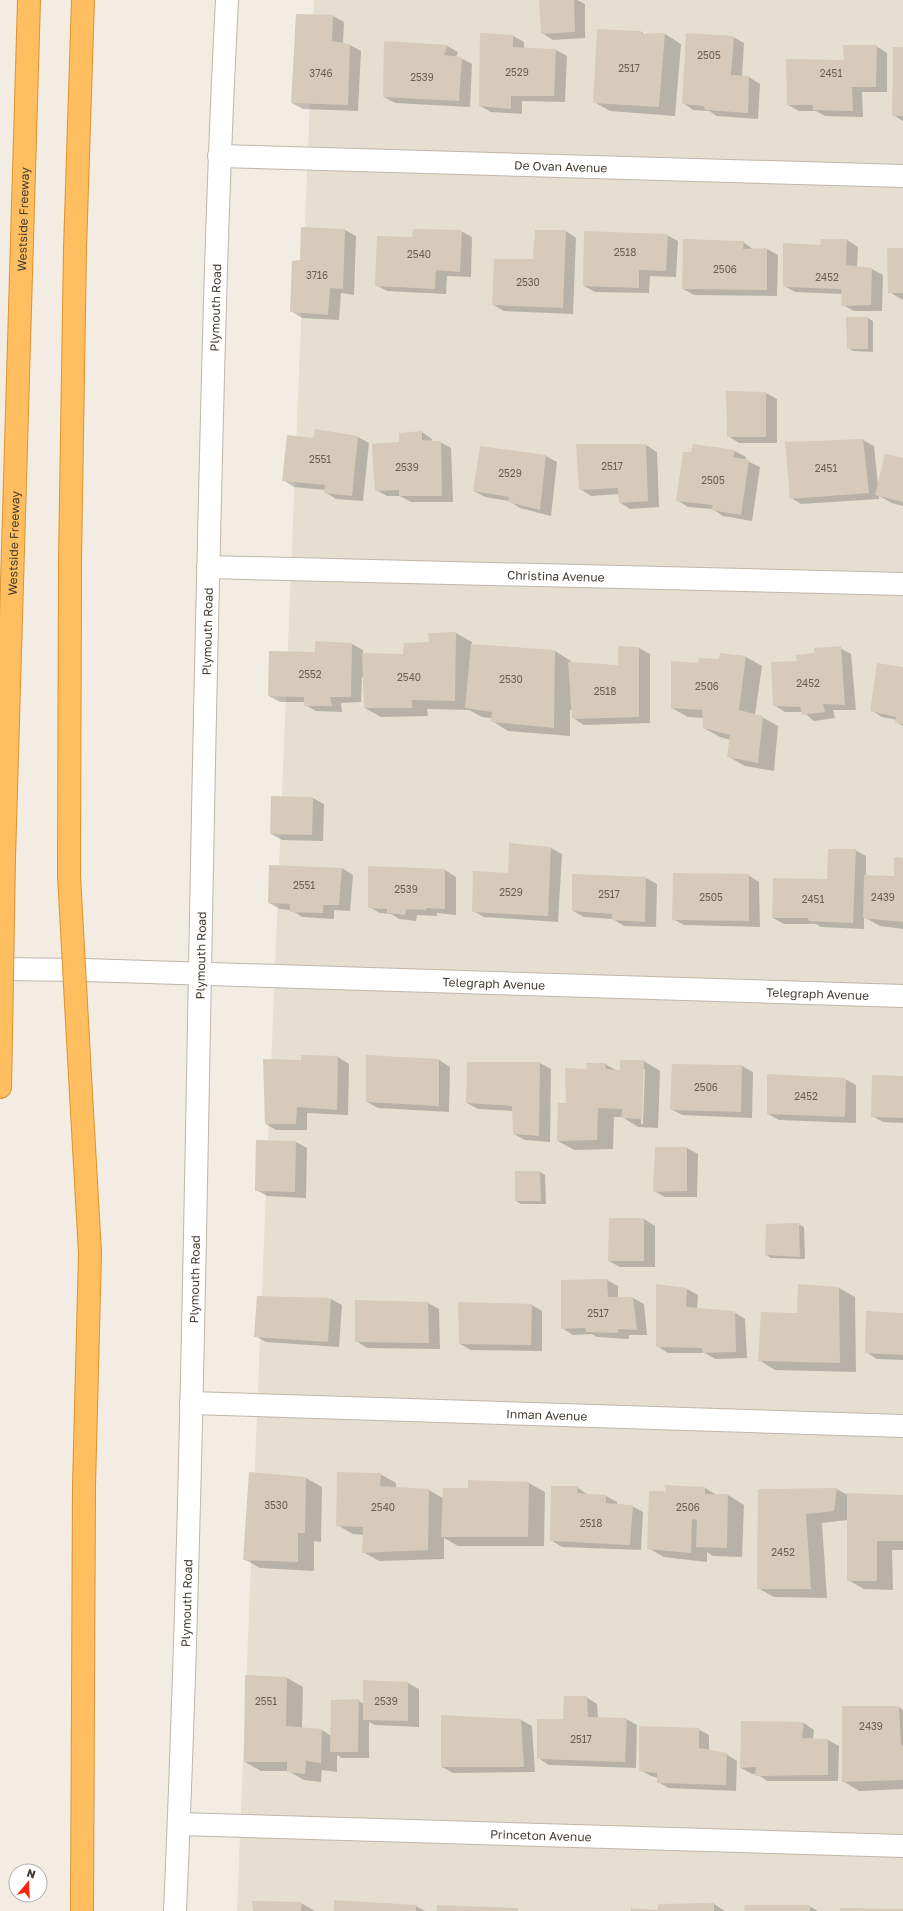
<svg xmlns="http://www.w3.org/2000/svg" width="903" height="1911" font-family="'Golos Text',sans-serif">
  <rect width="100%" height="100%" fill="#f2ece3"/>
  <path fill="#e6ded1" d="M314,0H903V1911H237Z"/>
  <path fill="#0003" fill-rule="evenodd" d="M540,0H577L585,4V38L553,40L542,33Z
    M333,16L344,22L343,44L350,45L361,51L358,111L303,109L292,103Z
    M641,32L646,35L665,34L681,44L675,116L610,111L594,102Z
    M513,36L524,42V49L556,50L567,56L565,102L522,101V114L491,112L480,106Z
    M733,37L744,43L742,77H749L760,84L758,119L717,116L709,111L693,110L683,103Z
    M447,46L458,52L456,57L461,58L472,64L470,107L395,103L384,97Z
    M876,46L887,53V92H862L863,117L825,116L816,111H799L788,105L845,61Z
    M903,48V121L893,115Z
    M302,228L345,230L356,236L354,295L341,293L339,320L302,318L291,311L301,261Z
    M461,231L472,237L471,277L447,276L446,294L387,291L376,285L413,238Z
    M566,231L576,238L573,314L504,311L493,305L534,260Z
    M667,235L678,241L676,277L650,276L649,293L595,292L584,286Z
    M847,240L858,247L857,267L872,269L883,275L882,311H854L843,305L842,294L795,292L784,286L821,246Z
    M743,242L754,250L767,249L778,255L777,296L694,295L683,289Z
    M903,249V300L889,292Z
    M868,318L873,321V352L853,351L848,348Z
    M766,393L777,399V443H739L728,436Z
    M422,432L432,439V441L440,442L451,448L453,502H411L400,496H387L376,490L400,443Z
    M358,437L369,443L363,501L336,499L325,492L326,490L294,487L283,480L314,439Z
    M863,440L874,446L878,486L903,459V506L892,503L879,496V499L801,504L791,498Z
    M646,445L657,452L659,507L630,509L619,502V494L591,496L580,489Z
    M694,445L735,451L746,457L745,460L760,467L752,521L723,516L712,509L688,507L677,500Z
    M546,456L557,462L551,516L520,508L509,501L485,497L474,491Z
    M456,633L472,642V646L555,651L571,661V663L619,666V647L639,648L650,654V723L584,725L573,718L572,710H570V736L508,731L492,721V718L482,717L469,710L427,709L428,716L381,717L365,708L364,677H362L361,702L341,703L342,712L316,711L305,705V702H280L269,696L316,653L352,644L363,650V654L404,655Z
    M840,648L851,654L856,710H833L835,718L814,721L803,712H785L774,705L798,662L815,654Z
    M746,657L762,666L755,715L762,717L778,726L774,771L745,766L729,757L731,740L720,737L704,728V718L688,717L672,708L699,664Z
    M903,668V726L896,722L897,720L882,717L871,710Z
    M313,798L324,804L323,841L282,840L271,834Z
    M551,848L562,854L558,922L484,917L473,911L509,874Z
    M855,850L866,856V876L895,877L903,859V929L880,926L864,917V929L821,927L816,924H784L773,918L828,880Z
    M342,868L353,875L350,911L334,910V919L302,917L291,910L280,909L269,903Z
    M445,870L456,877V915L437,913V916L417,915L416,921L399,919L391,914L380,913L369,907Z
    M748,875L759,882L760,927L684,925L673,919Z
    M646,878L657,884L656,927L624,926L613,919L584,917L573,911Z
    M338,1057L349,1064L348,1115L307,1113V1130H276L266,1124L302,1061Z
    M439,1060L450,1067L449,1112L378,1108L367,1102Z
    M644,1061L660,1071L658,1128L638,1127L622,1117H614L613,1149L574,1150L558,1141L567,1104L588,1070L605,1064L616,1070L622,1071ZM643,1069H645L643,1124H641Z
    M540,1063L551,1069L550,1142L525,1140L514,1134L513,1111L478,1109L467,1103Z
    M742,1066L753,1072L752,1118L682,1115L671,1109Z
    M903,1077V1123L883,1122L872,1116Z
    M845,1079L856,1085V1123L779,1120L768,1114Z
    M296,1142L307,1148L306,1198L267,1196L256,1190Z
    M687,1148L698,1154L697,1197H665L654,1191Z
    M516,1172H540L545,1175L546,1204H521L516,1201Z
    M610,1219H644L655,1226V1267H620L609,1261Z
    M798,1224L804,1227L805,1259L771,1258L766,1255Z
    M607,1280L618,1286V1298H633L644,1304L647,1335H629V1339L597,1337L592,1334L573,1335L562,1328Z
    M657,1285L687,1289L698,1295L697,1309L734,1312L745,1319L747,1358L715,1359L705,1353H668L657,1346Z
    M798,1286L839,1288L855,1297L856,1372L775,1370L759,1360L798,1314Z
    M331,1299L342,1305L339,1347L266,1342L255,1336Z
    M356,1301L428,1303L439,1309L440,1349L367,1348L356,1341Z
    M532,1305L542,1311V1351L471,1350L460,1344Z
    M903,1314V1360L877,1359L866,1352Z
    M380,1474L396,1483V1488L429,1490L444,1499L470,1489L469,1481L529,1483L545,1492L544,1546H458L444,1538V1559L379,1561L363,1552L364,1535L353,1534L337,1525Z
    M306,1478L322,1487L321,1542L314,1541V1571L260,1568L244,1559Z
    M577,1487L588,1495L606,1496L617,1502V1505L632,1506L643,1512L641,1550L562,1547L551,1540Z
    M705,1488L717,1495H728L744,1505L742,1557L713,1556L707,1552V1562L664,1557L648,1548Z
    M836,1489L848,1495L903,1496V1550H892L893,1590L864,1589L848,1580V1520L822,1523L827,1598L774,1597L758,1588L759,1490Z
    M246,1676L287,1678L303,1687L302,1728L322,1730L331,1736L359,1701L364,1704L408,1683L419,1689V1727L375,1725L369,1722V1758H342L337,1755V1772L322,1770L321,1782L304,1780L288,1771H261L245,1762Z
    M586,1697L597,1704L598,1718L626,1719L637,1725L636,1768L549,1765L538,1758L564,1720Z
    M899,1707L903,1710V1789L859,1791L843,1781Z
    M442,1716L521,1720L532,1726L535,1772L453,1773L442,1767Z
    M804,1723L814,1730L813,1739L828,1740L839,1746L838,1781H767L757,1774H752L741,1768Z
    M698,1729L709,1735V1751L726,1754L737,1761L736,1791L669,1788L658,1782V1778L651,1776L640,1770Z
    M301,1903L315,1911H254Z
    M714,1904L725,1911H632H658Z
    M416,1906L425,1911H335Z
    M809,1906L818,1911H745Z"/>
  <path fill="#d7cabb" d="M539,0H574L575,32L541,34Z
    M296,14L333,15L332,41L350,44L348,105L291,103Z
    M597,29L641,31V34L665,33L659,107L593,103Z
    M480,33L513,35V47L556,49L554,96H511V109L479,106Z
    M686,33L734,36L731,75L749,76L748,113L705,110L704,106L682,104Z
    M384,41L448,45L444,55L462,57L459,101L383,97Z
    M843,45H877L876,87H852L853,111L813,110V105H787L786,59L844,60Z
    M893,47H903V116H892Z
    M301,227L345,229L343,289L330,288L328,315L290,312L292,261L300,260Z
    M413,229L462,230L460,272L436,270L435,289L375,286L377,236L412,237Z
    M535,230H566L563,308L492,305L494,259H533Z
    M584,231L668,234L666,271L639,270V288L583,286Z
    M683,239L744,241L743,249L767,248V290L682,289Z
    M821,239H847L846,265L872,268L871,305L842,306L841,289L783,287V243L820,245Z
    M887,248H903V293H888Z
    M846,317H868V349H847Z
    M726,391L766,392V437H727Z
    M315,429L358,436L352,496L324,493L325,485L282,481L287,435L313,438Z
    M422,431V440L441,441L442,496H399V490L375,491L372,444L399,442V433Z
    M863,439L869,493L790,499L785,442Z
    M576,444H646L648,501L619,503L618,488L579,490Z
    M693,444L735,450L733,457L749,460L741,515L711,510L713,505L676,501L683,452H691Z
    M480,446L546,455L540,510L508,502L509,497L473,491Z
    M885,454L903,458V502L875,495Z
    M456,632L455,701L412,700V708H364L362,653L403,654L404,643L429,642L428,633Z
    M315,641L352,643L351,697H330L332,706H304V697L268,696L269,651L315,652Z
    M471,644L555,650L554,728L491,722L492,712L465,708Z
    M618,646L639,647V717L572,719L568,662L618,665Z
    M841,646L845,705L823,704L825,712L802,715L800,707L773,706L771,662L797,661L796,655L814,653V648Z
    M720,653L746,656L739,710L763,716L758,763L727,757L730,735L703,728L702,710L671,708V661L698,663L699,658L719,659Z
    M877,663L903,667V724L895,723L896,717L870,711Z
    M271,796L313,797L312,835L270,834Z
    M509,843L551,847L548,916L472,912L473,871L508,873Z
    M828,849H856L853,923L809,921L808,918H772L773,878L827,879Z
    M894,857L903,858V922L863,918L864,875L894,876Z
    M269,865L342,868L339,905H323V913L290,912V904L268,903Z
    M368,866L445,869V909L426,908V910L406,909L405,915L387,913V909L368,908Z
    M673,873L749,874V921L672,920Z
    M572,874L646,877L645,922L612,920V914L572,911Z
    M301,1055L338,1056L337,1110L297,1107L296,1124H265L263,1059L301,1060Z
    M366,1055L439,1059V1106L366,1102Z
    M620,1060H644L642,1119L621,1118L622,1109L598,1108L597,1140L557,1141L558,1103H566L565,1068L587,1069L586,1063H605L606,1069L620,1070Z
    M467,1062H540L539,1136L513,1134L512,1106L466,1103Z
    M672,1064L742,1065L741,1112L670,1110Z
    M767,1074L846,1078L845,1117L767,1114Z
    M872,1075L903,1076V1118L871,1117Z
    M256,1140L296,1141L295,1192L255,1191Z
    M655,1147H687V1191L653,1192Z
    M515,1171H540L541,1201H515Z
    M609,1218H644V1261H608Z
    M799,1223L800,1257L765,1255L766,1224Z
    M607,1279L608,1297H633L637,1330L618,1329V1333L586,1332L585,1328L561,1329V1280Z
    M656,1284L687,1288L686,1307L735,1311L736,1352L703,1353L702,1348L656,1347Z
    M798,1284L839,1287L840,1363L758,1361L761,1312L797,1313Z
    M257,1296L331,1298L328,1342L254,1337Z
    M355,1300L428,1302L429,1343L355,1342Z
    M458,1302L532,1304L531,1345L459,1344Z
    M866,1311L903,1313V1355L865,1353Z
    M249,1472L306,1477L305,1533H298V1562L243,1560Z
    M337,1472L381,1473L380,1486L429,1489L428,1550L362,1553L363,1527L336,1526Z
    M468,1480L529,1482L528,1537H441L443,1488H468Z
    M664,1485L705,1487V1494H728L727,1548L696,1547L697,1520L692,1519L691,1553L647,1549L649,1491H666Z
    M551,1486H578L577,1493L606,1495V1503L633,1505L630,1545L550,1541Z
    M837,1488L834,1511L806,1514L811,1589H757L758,1489Z
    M847,1493L903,1495V1541H877V1581H847Z
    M245,1675L287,1677L286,1726L322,1729L321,1763L306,1761L305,1774L287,1772V1762H244Z
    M363,1680L408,1682V1721L363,1720Z
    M564,1696H587L588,1717L627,1718L625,1762L537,1759V1719H563Z
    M359,1699L358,1752H330L331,1700Z
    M842,1706H899L901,1746H903V1780L842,1782Z
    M441,1715L521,1719L524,1767H441Z
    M741,1721L804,1722L802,1738L828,1739V1775L755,1776L756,1767L740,1768Z
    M639,1726L699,1728V1748L727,1753L726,1785L657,1783V1773L639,1771Z
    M334,1900L416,1905V1911H334Z
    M252,1901L302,1902L301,1911H253Z
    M714,1903V1911H631V1908L657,1910L659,1904Z
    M437,1905L518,1908V1911H437Z
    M745,1905H810V1911H744Z
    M840,1908L903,1909V1911H840Z"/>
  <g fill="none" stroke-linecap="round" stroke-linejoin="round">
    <defs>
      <g id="minor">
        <path id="s1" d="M219,156L903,176"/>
        <path id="s2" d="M208,567L903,584"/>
        <path id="s3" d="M0,969L85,970L903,996"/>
        <path id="s4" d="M191,1403L903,1426"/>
        <path id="s5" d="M179,1824L903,1846"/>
      </g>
      <g id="tertiary">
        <path id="s6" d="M175,1911C194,1482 197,1053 207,624C212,416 216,208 227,0"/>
      </g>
      <g id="motorway">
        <path id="s7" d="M4,858L29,0"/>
        <path d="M69,875L70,561L75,249L83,0"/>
        <path d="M80,1076L90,1253L84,1486L82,1911"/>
        <path d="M0,1087L1,1037"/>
      </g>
    </defs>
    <use href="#minor" stroke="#c0b6a9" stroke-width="24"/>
    <use href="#tertiary" stroke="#c0b6a9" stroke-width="24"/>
    <use href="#motorway" stroke="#df9230" stroke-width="24"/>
    <use href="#minor" stroke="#fff" stroke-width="22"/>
    <use href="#tertiary" stroke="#fff" stroke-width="22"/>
    <use href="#motorway" stroke="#ffbf61" stroke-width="22"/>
    <defs>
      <path id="motorway-bridge" d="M69,875L80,1076
        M1,1037L4,858"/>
    </defs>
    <use href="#motorway-bridge" stroke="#df9230" stroke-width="24" stroke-linecap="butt"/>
    <use href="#motorway-bridge" stroke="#ffbf61" stroke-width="22"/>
  </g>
  <g text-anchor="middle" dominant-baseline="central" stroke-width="3" stroke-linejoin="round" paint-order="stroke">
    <g font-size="10" fill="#696055">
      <text x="709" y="55">2505</text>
      <text x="629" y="68">2517</text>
      <text x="517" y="72">2529</text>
      <text x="321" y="73">3746</text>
      <text x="831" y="73">2451</text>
      <text x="422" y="77">2539</text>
      <text x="625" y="252">2518</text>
      <text x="419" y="254">2540</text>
      <text x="725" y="269">2506</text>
      <text x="317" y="275">3716</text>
      <text x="827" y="277">2452</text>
      <text x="528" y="282">2530</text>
      <text x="320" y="459">2551</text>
      <text x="612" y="466">2517</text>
      <text x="407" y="467">2539</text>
      <text x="826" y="468">2451</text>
      <text x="510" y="473">2529</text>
      <text x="713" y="480">2505</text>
      <text x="310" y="674">2552</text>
      <text x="409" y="677">2540</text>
      <text x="511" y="679">2530</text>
      <text x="808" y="683">2452</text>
      <text x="707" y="686">2506</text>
      <text x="605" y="691">2518</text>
      <text x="304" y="885">2551</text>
      <text x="406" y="889">2539</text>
      <text x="511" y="892">2529</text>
      <text x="609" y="894">2517</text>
      <text x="711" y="897">2505</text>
      <text x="883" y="897">2439</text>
      <text x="813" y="899">2451</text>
      <text x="706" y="1087">2506</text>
      <text x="806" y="1096">2452</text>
      <text x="598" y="1313">2517</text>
      <text x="276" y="1505">3530</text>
      <text x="383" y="1507">2540</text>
      <text x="688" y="1507">2506</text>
      <text x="591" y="1523">2518</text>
      <text x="783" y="1552">2452</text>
      <text x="266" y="1701">2551</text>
      <text x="386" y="1701">2539</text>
      <text x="871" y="1726">2439</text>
      <text x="581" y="1739">2517</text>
    </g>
    <g font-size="12" fill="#443c33" stroke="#fff">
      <text stroke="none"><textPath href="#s1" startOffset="342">De Ovan Avenue</textPath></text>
      <text stroke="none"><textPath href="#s7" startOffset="639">Westside Freeway</textPath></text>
      <text stroke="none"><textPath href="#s6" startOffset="1604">Plymouth Road</textPath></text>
      <text stroke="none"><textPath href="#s7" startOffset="315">Westside Freeway</textPath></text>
      <text stroke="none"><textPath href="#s2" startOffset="348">Christina Avenue</textPath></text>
      <text stroke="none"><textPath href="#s6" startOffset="1280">Plymouth Road</textPath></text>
      <text stroke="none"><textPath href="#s6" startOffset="956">Plymouth Road</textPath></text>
      <text stroke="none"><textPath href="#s3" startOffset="494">Telegraph Avenue</textPath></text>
      <text stroke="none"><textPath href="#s3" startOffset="818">Telegraph Avenue</textPath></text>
      <text stroke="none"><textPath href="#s6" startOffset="632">Plymouth Road</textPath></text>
      <text stroke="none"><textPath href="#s4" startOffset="356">Inman Avenue</textPath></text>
      <text stroke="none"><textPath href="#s6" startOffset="308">Plymouth Road</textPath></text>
      <text stroke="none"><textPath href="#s5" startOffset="362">Princeton Avenue</textPath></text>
    </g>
  </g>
  <g transform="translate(28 1883) rotate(19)"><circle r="19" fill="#ffffff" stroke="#b4b1ad"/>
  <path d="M0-3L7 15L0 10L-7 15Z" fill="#fd210f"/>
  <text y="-6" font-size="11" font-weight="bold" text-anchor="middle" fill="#443c33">N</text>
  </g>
</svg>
